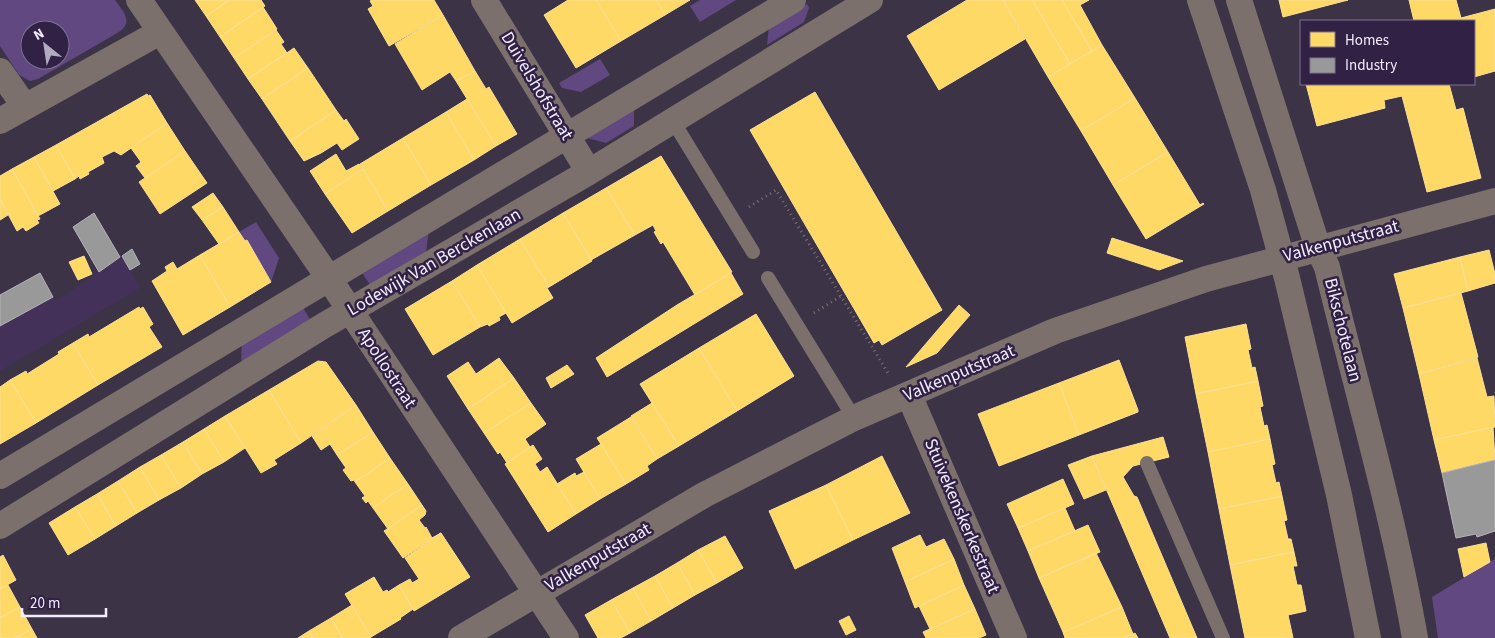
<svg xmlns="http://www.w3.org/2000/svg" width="1495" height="638" font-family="'Source Sans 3',sans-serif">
  <rect width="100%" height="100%" fill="#3c3347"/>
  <path fill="#433159" d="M122,256L140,288L0,371V295L40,273L56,301Z"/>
  <path fill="#614881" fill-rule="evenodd" d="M0,0H115C123,11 134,22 119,32L38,79L30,81L19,75L0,46ZM30,30H60V60H30Z
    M700,0H736L700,22L690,6Z
    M807,4L809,8L804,22L767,45L769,26Z
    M600,59L610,75L581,92L562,88L559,83Z
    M634,106V126L606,143L587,138Z
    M256,222L279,258L271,282L247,241H245L239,232Z
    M429,230L426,252L370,285L361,271Z
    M302,306L311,321L241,363L242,341Z
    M1495,559V638H1438L1432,597Z"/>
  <path fill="#ffd966" stroke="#fbdf94" d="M195,0H229L206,16Z
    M229,0H261L265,6L220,37L206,16Z
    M372,0H434L443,15L389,46L368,9L373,6L370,1Z
    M568,0H596L621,41L576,68L544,15Z
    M596,0H656L665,15L621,41Z
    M656,0H690L665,15Z
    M967,0H1003L1025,39L939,90L907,36Z
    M1003,0H1032L1070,64L1048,77Z
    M1032,0H1062L1092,51L1070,64Z
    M1062,0H1089L1080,5L1102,45L1092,51Z
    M1279,0H1348L1283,17Z
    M1409,0H1456L1461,18L1495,9V71L1474,77V21H1414Z
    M263,7L277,29L234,58L220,37Z
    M443,15L475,71L456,81L450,72L422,90L395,44Z
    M276,30L284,42L281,44L287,53L248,79L234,58Z
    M1102,45L1135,98L1081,131L1048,77Z
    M294,48L308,68L262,99L248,79Z
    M308,68L336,110L290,141L262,99Z
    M475,71L486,89L489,87L517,134L496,146L456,81Z
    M1306,84H1449L1456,110L1463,108L1481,178L1427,192L1402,96L1384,100L1385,108L1317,126Z
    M815,92L942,310L882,345L879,340L874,343L750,130Z
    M147,94L148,96L150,95L167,123L121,155L114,151L102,157L104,163L88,172L89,174L80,179L79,176L75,179L56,145Z
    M1135,98L1168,152L1113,185L1081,131Z
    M467,99L496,146L474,160L446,112Z
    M336,110L344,121L346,119L359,139L342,150L337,143L321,153L304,161L290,141Z
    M446,112L474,160L431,185L403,138Z
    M167,123L185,151L145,178L136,166L141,162L131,148Z
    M403,138L431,185L388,211L360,164Z
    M56,145L75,179L53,191L34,157Z
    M185,151L207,183L160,214L139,182Z
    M1168,152L1200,205L1203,203L1204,204L1146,239L1113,185Z
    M336,154L346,171L359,164L363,169L325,194L310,171Z
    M661,156L732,272L695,295L663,242L661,244L654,232L656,231L653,225L635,235L606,188Z
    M34,157L60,204L38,216L12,169Z
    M12,169L40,219L37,220L39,223L26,231L23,227L17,231L0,199V176Z
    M363,169L388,211L352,233L325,194Z
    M606,188L635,235L591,260L563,213Z
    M213,193L223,207L202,220L192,207Z
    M0,199L8,215L0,220Z
    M223,207L239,232L219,244L202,220Z
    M563,213L592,261L549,287L520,239Z
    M239,232L245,241L247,240L271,282L230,307L200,255Z
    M1112,238L1183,261L1159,270L1107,253Z
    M520,239L549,287L547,288L553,298L512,323L477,265Z
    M1489,250L1495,274V283L1468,291L1460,257Z
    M200,255L230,307L183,335L152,281L167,271L165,267L173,262L177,269Z
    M84,256L92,274L78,280L69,262Z
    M1460,257L1468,291L1403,308L1394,274Z
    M477,265L506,313L499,317L500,320L489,326L488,324L480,327L452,281Z
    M731,273L743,294L607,377L596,358L677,305Z
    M452,281L480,327L433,355L405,309Z
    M1461,293L1478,357L1419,374L1403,308Z
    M959,305L970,315L937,353L906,367Z
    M139,307L140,309L143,307L153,324L149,327L162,347L98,385L73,343L88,334L89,337Z
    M756,314L794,376L737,411L699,348Z
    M1246,324L1251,349L1248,350L1252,368L1255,367L1258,381L1196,394L1185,337Z
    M73,343L98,385L36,423L10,380L26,371L27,374L59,354L58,352Z
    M699,348L737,411L679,446L640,384Z
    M499,358L514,378L468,409L447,376L468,362L476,374Z
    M1477,358L1487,397L1494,396L1495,427L1434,440L1419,374Z
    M1119,360L1138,410V412L1079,435L1059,383Z
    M318,361L326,362L356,405L301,443L269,390Z
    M567,365L574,374L551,388L546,378Z
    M514,378L531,403L484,433L468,409Z
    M10,380L36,423L0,444V387Z
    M1258,381L1263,406L1260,407L1264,426L1267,425L1270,439L1208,452L1196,394Z
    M1059,383L1079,435L999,466L978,414Z
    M269,390L301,443L274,460L277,464L261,473L225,416Z
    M531,403L546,424L525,439L530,447L507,463L500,452L498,454L484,433Z
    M652,403L679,446L657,459L631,416Z
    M356,405L373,432L337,455L330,444L321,450L312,436Z
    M225,416L245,448L224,462L204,429Z
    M631,417L657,459L647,466L649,470L626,484L597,438Z
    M1493,427L1495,460L1442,473L1434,440Z
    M204,429L224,462L202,474L183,442Z
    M373,432L390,458L355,482L354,480L351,481L343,470L346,468L337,455Z
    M1163,437L1169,457L1133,466L1123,477L1134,496L1137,497L1197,638H1170L1092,456Z
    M1270,439L1275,464L1272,465L1276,483L1279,482L1282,496L1219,509L1208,452Z
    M183,442L202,474L181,488L161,455Z
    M601,444L626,484L600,499L576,459Z
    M533,445L542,459L535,464L540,472L547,467L576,514L548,532L505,464Z
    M161,455L181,488L159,500L140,467Z
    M882,456L910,513L853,540L826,485Z
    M1092,456L1106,490L1084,499L1068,465Z
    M390,458L408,484L373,508L368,501L366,503L362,498L365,496L355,482Z
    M140,467L159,500L137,513L118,481Z
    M584,472L600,499L576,514L557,484L575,473L576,476Z
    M1063,479L1074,504L1018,528L1007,504Z
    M118,481L137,513L116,526L97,494Z
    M408,484L422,505L388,529L373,508Z
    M826,485L853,540L795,569L769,511Z
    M97,494L116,526L95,539L75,507Z
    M1282,496L1287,520L1284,521L1288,539H1291L1294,552L1230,565L1219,509Z
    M422,505L426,511L425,515L419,520L425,528L426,527L432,538L441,533L403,558L384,531Z
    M75,507L95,539L68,555L49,523Z
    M1065,508L1075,531L1028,551L1018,528Z
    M1088,525L1100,552L1039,578L1028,551Z
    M441,533L470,577L414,611L399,585L410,579L412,583L419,579L405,558Z
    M920,535L926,547L944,539L954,559L905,582L892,548Z
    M725,536L743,568L717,583L698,550Z
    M1486,543L1490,562L1464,577L1458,549Z
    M698,550L717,583L695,595L677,563Z
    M1294,552L1297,566H1293L1297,585H1301L1306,611L1288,615L1293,638H1245L1230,565Z
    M1096,553L1122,607L1063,632L1039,578Z
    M3,555L16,580L0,589V557Z
    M954,559L964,585L915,608L905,582Z
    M677,563L695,595L673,608L655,576Z
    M655,576L673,608L651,621L633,588Z
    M374,577L383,592L387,590L388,592L399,585L413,609L400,618L401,619L371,637L345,594Z
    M8,585L20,607L0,618V589Z
    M964,585L975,609L930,629L919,606Z
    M633,588L651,621L630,633L611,600Z
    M611,600L630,633L621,638H598L585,615Z
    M352,605L371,637L370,638H343L331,618Z
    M20,607L32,629L15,638H0V618Z
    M1122,607L1133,634L1122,638H1065L1063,632Z
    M975,609L986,635L979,638H926L923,632Z
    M849,616L856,630L846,635L839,621Z
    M331,618L343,638H313L309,631Z
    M32,629L37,638H15Z
    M309,631L313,638H298Z
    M1135,633L1138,638H1122L1133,634Z"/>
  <path fill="#999" stroke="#b4b2b8" d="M94,213L120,257L99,272L73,227Z
    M132,249L140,264L130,270L122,256Z
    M40,273L53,297L0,326V295Z
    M1495,460V531L1477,537L1476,534L1456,538L1442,473Z"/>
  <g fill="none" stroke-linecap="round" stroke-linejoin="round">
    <path stroke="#7b7273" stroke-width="3" stroke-dasharray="1 4" stroke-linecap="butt" d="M749,207L776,190L888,373
      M814,313L841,296"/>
    <path stroke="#7b706b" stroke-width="14" d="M673,121L753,252
      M768,278L854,418
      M1147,463L1223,638"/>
    <path stroke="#7b706b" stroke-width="26" d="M139,0L328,277L566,638
      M484,0L589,172
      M1200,0L1263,190L1287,278L1339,495L1368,638
      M1239,0L1318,248L1327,267C1357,391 1393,513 1415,638
      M0,71L25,107
      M0,121L160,32
      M909,395L1014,638
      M0,476C264,316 529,159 793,0
      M0,526L323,326L589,172L870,0
      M461,638L704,495L854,418L1055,331L1206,279L1495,201"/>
  </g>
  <g text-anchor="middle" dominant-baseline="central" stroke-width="5" stroke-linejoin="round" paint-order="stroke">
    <g font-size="18" fill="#f3ecff" stroke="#312144">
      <text transform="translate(537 86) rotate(59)">Duivelshofstraat</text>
      <text transform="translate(1341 241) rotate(-15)">Valkenputstraat</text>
      <text transform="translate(434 262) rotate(-30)">Lodewijk Van Berckenlaan</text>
      <text transform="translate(1343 330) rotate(76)">Bikschotelaan</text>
      <text transform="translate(387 368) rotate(57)">Apollostraat</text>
      <text transform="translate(959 373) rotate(-23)">Valkenputstraat</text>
      <text transform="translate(962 516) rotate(67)">Stuivekenskerkestraat</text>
      <text transform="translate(598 557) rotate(-30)">Valkenputstraat</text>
    </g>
  </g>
  <rect x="1300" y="20" width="175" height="65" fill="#312144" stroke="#7f728f"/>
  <rect x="1310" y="32" width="25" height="15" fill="#ffd966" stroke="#7f728f"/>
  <text x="1345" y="45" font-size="15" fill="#f3ecff">Homes</text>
  <rect x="1310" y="58" width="25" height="15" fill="#999999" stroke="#7f728f"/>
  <text x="1345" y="70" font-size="15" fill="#f3ecff">Industry</text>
  <g transform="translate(45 45) rotate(330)"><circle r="24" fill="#312144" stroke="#7f728f"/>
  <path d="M0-4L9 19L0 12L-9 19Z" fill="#b3abbf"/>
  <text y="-8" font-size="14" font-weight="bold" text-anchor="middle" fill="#f3ecff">N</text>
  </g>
  <path d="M22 608v8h84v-8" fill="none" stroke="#f3ecff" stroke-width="2.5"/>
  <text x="30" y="608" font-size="15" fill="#f3ecff" stroke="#312144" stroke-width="4" paint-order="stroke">20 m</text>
</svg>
